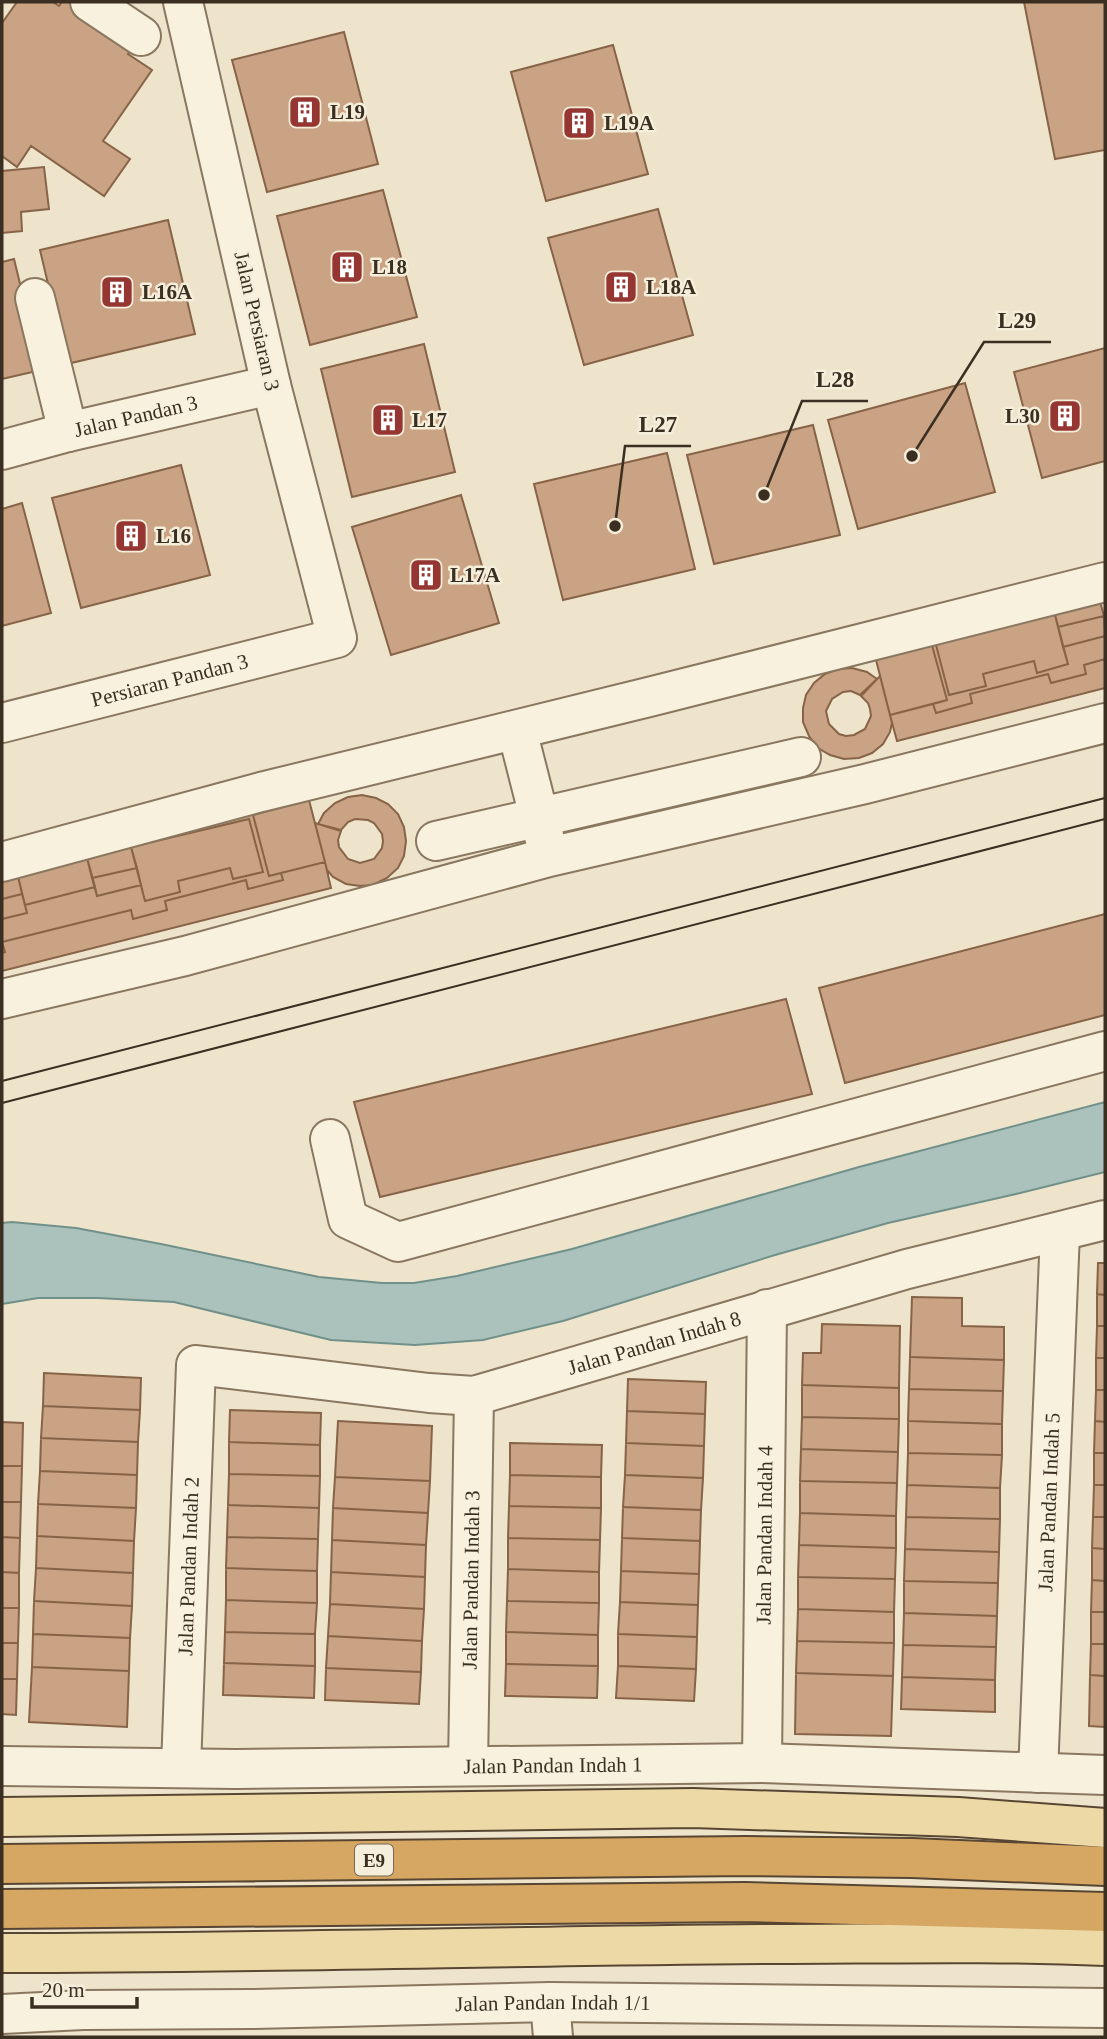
<svg xmlns="http://www.w3.org/2000/svg" width="1107" height="2039" font-family="'Times New Roman',serif">
  <rect width="100%" height="100%" fill="#ede4cb"/>
  <path fill="#abc2bc" stroke="#72908a" stroke-width="2" d="M1105,1102V1172L1016,1194L888,1223L775,1255L563,1321L483,1340L415,1345L331,1340L174,1302L98,1298H38L2,1304V1223L12,1222L76,1228L161,1244L319,1277L382,1283H414L457,1276L572,1249L859,1167Z"/>
  <path fill="#c9a383" stroke="#876347" stroke-width="2" d="M17,2H53L59,6L62,2H91L141,36L128,54L152,70L103,141L130,159L104,196L31,146L17,167L2,156V23Z
    M1024,2H1105V150L1055,159Z
    M344,32L378,164L267,192L232,60Z
    M613,45L648,174L546,201L511,72Z
    M44,167L49,209L21,212L22,231L2,233V171Z
    M383,190L417,317L310,345L277,216Z
    M658,209L693,335L584,365L548,238Z
    M168,220L195,334L67,364L40,250Z
    M14,259L41,370L2,379V262Z
    M424,344L455,472L352,497L321,369Z
    M1105,348V461L1042,478L1014,372Z
    M965,383L995,492L858,529L828,420Z
    M813,425L840,535L714,564L687,455Z
    M667,453L695,569L563,600L534,484Z
    M181,465L210,575L81,608L52,498Z
    M461,495L499,623L391,655L352,527Z
    M22,503L51,613L2,626V509Z
    M1098,594L1104,616L1058,627L1054,611L935,641L949,695L986,686L983,674L1034,661L1037,673L1068,664L1063,647L1105,636V659L1084,665L1086,674L1051,683L1048,674L970,694L972,703L936,713L933,704L947,700L930,638Z
    M1054,611L1068,664L1037,673L1034,661L983,674L986,686L949,695L935,641Z
    M1104,616L1105,636L1063,647L1058,627Z
    M930,638L947,700L890,715L874,652Z
    M1105,659V688L897,741L890,715L933,704L936,713L972,703L970,694L1048,674L1051,683L1086,674L1084,665Z
    M852,668L867,672L877,679L860,695L851,691L843,692L832,699L826,711L829,724L839,734L846,736L854,735L865,729L871,716L870,709L868,703L861,696L880,676L892,723L890,732L883,744L872,753L859,758L844,759L830,755L818,748L809,736L803,722V708L806,695L814,683L825,674L838,669Z
    M362,795L376,798L388,804L398,814L404,827L406,841L404,856L398,868L387,878L373,885L360,886L346,884L333,877L327,870L315,823L341,831L338,840L339,847L348,859L360,863L374,859L382,848L383,841L382,834L374,823L368,820L355,819L348,822L341,830L318,824L324,813L335,803L348,797Z
    M309,800L325,862L269,876L253,815Z
    M266,809V811L253,815L269,876L281,873L283,880L248,889L246,880L165,901L167,910L133,919L131,910L2,942L5,952L2,953V919L27,913L25,905L95,887L97,896L141,885L145,901L180,892L178,881L230,868L233,879L263,872L249,819L131,847L137,868L92,878L86,854Z
    M249,819L263,872L233,879L230,868L178,881L180,892L145,901L131,847Z
    M86,854L95,887L25,905L17,872Z
    M325,862L331,888L2,971V953L5,952L2,942L131,910L133,919L167,910L165,901L246,880L248,889L283,880L281,873Z
    M137,868L141,885L97,896L92,878Z
    M17,872L22,894L2,899V876Z
    M22,894L27,913L2,919V899Z
    M1105,914V1015L845,1083L819,988Z
    M786,999L812,1094L380,1197L354,1102Z
    M1098,1263H1105V1295L1097,1294Z
    M1097,1294L1105,1295V1326H1097Z
    M912,1297L962,1298V1326L1004,1327V1360L910,1357Z
    M822,1324L900,1326L899,1388L802,1385L803,1353H821Z
    M1097,1326H1105V1358H1096Z
    M910,1357L1004,1360L1003,1391L909,1389Z
    M1096,1358H1105V1390H1096Z
    M44,1373L141,1378L140,1410L43,1406Z
    M628,1379L706,1382L705,1414L627,1411Z
    M802,1385L899,1388V1419L802,1417Z
    M909,1389L1003,1391L1002,1424L908,1421Z
    M1096,1390H1105V1422L1095,1421Z
    M43,1406L140,1410L138,1442L41,1438Z
    M230,1410L321,1413L320,1445L229,1442Z
    M627,1411L705,1414L704,1446L626,1443Z
    M802,1417L899,1419L898,1452L801,1449Z
    M338,1421L432,1426L430,1481L335,1477Z
    M908,1421L1002,1424V1455L908,1453Z
    M1095,1421L1105,1422V1453H1094Z
    M2,1422L23,1423L22,1466H2Z
    M41,1438L138,1442L137,1475L40,1471Z
    M229,1442L320,1445V1476L229,1474Z
    M510,1443L602,1445L601,1477L510,1475Z
    M626,1443L704,1446L703,1478L625,1475Z
    M801,1449L898,1452L897,1483L800,1481Z
    M908,1453L1002,1455L1000,1488L907,1485Z
    M1094,1453H1105V1485H1094Z
    M2,1466H22L21,1502H2Z
    M40,1471L137,1475L136,1508L38,1504Z
    M229,1474L320,1476L319,1508L228,1505Z
    M510,1475L601,1477V1508L509,1506Z
    M625,1475L703,1478L701,1510L623,1507Z
    M335,1477L430,1481L428,1513L333,1508Z
    M800,1481L897,1483L896,1516L800,1513Z
    M907,1485L1000,1488V1519L906,1517Z
    M1094,1485H1105V1517H1093Z
    M2,1502H21L20,1538L2,1537Z
    M38,1504L136,1508L134,1541L37,1536Z
    M228,1505L319,1508L318,1539L227,1537Z
    M509,1506L601,1508L600,1540L508,1538Z
    M623,1507L701,1510L700,1541L622,1538Z
    M333,1508L428,1513L426,1545L332,1540Z
    M800,1513L896,1516V1548L799,1545Z
    M906,1517L1000,1519L999,1552L905,1549Z
    M1093,1517H1105V1549L1092,1548Z
    M37,1536L134,1541L133,1573L36,1568Z
    M2,1537L20,1538L19,1573L2,1572Z
    M227,1537L318,1539L317,1571L226,1568Z
    M508,1538L600,1540L599,1572L508,1569Z
    M622,1538L700,1541L699,1574L621,1571Z
    M332,1540L426,1545L425,1577L331,1572Z
    M799,1545L896,1548L895,1579L798,1577Z
    M1092,1548L1105,1549V1581L1092,1580Z
    M905,1549L999,1552L998,1583L904,1581Z
    M36,1568L133,1573L132,1606L34,1601Z
    M226,1568L317,1571V1603L226,1600Z
    M508,1569L599,1572V1603L507,1601Z
    M621,1571L699,1574L698,1605L620,1602Z
    M2,1572L19,1573V1608H2Z
    M331,1572L425,1577L424,1609L330,1604Z
    M798,1577L895,1579L894,1612L798,1609Z
    M1092,1580L1105,1581V1612H1091Z
    M904,1581L998,1583L997,1616L904,1613Z
    M226,1600L317,1603L315,1634L225,1632Z
    M34,1601L132,1606L130,1638L33,1634Z
    M507,1601L599,1603L598,1635L506,1632Z
    M620,1602L698,1605L697,1637L618,1634Z
    M330,1604L424,1609L422,1641L328,1636Z
    M2,1608H19L18,1643H2Z
    M798,1609L894,1612V1643L797,1641Z
    M1091,1612H1105V1644H1091Z
    M904,1613L997,1616L996,1647L903,1645Z
    M225,1632L315,1634V1666L224,1663Z
    M506,1632L598,1635V1666L506,1664Z
    M33,1634L130,1638L129,1671L32,1667Z
    M618,1634L697,1637L696,1669L618,1666Z
    M328,1636L422,1641L421,1672L326,1668Z
    M797,1641L894,1643L893,1676L796,1673Z
    M2,1643H18L17,1679H2Z
    M1091,1644H1105V1676L1090,1675Z
    M903,1645L996,1647L995,1680L902,1677Z
    M224,1663L315,1666L314,1698L223,1695Z
    M506,1664L598,1666L597,1698L505,1696Z
    M618,1666L696,1669L694,1701L616,1698Z
    M32,1667L129,1671L127,1727L29,1722Z
    M326,1668L421,1672L419,1704L325,1700Z
    M796,1673L893,1676L891,1736L795,1734Z
    M1090,1675L1105,1676V1727L1089,1726Z
    M902,1677L995,1680V1712L901,1709Z
    M2,1679H17L16,1715L2,1714Z"/>
  <g fill="none" stroke-linecap="round" stroke-linejoin="round">
    <defs>
      <g id="minor">
        <path d="M90,2L141,36"/>
        <path d="M35,298L68,432"/>
        <path id="s1" d="M2,450L68,432L271,385"/>
        <path id="s2" d="M2,723L337,638L271,385L183,2"/>
        <path d="M517,730L545,840"/>
        <path d="M436,841L801,757"/>
        <path d="M2,862L261,792L653,696L1105,582"/>
        <path d="M2,999L185,956L549,857L865,784L1105,723"/>
        <path d="M330,1139L348,1219L398,1242L1105,1051"/>
        <path id="s3" d="M762,1763L767,1309"/>
        <path id="s4" d="M2,1766L236,1769L762,1763L1105,1775"/>
        <path id="s5" d="M468,1766L474,1396"/>
        <path id="s6" d="M181,1767L196,1365L429,1393L474,1396L907,1269L1105,1220"/>
        <path id="s7" d="M1038,1773L1060,1232"/>
        <path d="M550,2002L553,2037"/>
        <path id="s8" d="M2,2014L83,2010L251,2009L550,2002L1105,2008"/>
      </g>
      <path id="major" d="M2,1817L693,1808L958,1817L1105,1828
        M2,1953C255,1953 508,1946 761,1944C876,1944 991,1941 1105,1946"/>
      <path id="highway" d="M2,1864L746,1856L912,1858L1105,1866
        M2,1909L745,1902L1105,1912"/>
    </defs>
    <use href="#minor" stroke="#897760" stroke-width="42"/>
    <use href="#major" stroke="#584633" stroke-width="42"/>
    <use href="#highway" stroke="#584633" stroke-width="42"/>
    <use href="#minor" stroke="#f8f1de" stroke-width="38"/>
    <use href="#major" stroke="#edd9a6" stroke-width="38"/>
    <use href="#highway" stroke="#d6a762" stroke-width="38"/>
    <path stroke="#3b2f22" stroke-width="2" d="M2,1081L1105,798
      M2,1103L1105,819"/>
  </g>
  <defs>
    <symbol id="building-square" viewBox="-11 -11 22 22"><rect x="-9" y="-9" width="18" height="18" rx="4" fill="#953633" stroke="#f5eeda"/><path d="M-4-6H4V6H1V3H-1V6H-4ZM-2.5-4.3h1.7v1.8h-1.7ZM.8-4.3h1.7v1.8H.8ZM-2.5-1h1.7V.8h-1.7ZM.8-1h1.7V.8H.8Z" fill="#fff"/></symbol>
  </defs>
  <g fill-rule="evenodd">
    <use href="#building-square" x="286" y="93" width="38" height="38"/>
    <use href="#building-square" x="560" y="104" width="38" height="38"/>
    <use href="#building-square" x="328" y="248" width="38" height="38"/>
    <use href="#building-square" x="602" y="268" width="38" height="38"/>
    <use href="#building-square" x="98" y="273" width="38" height="38"/>
    <use href="#building-square" x="1046" y="397" width="38" height="38"/>
    <use href="#building-square" x="369" y="401" width="38" height="38"/>
    <use href="#building-square" x="112" y="517" width="38" height="38"/>
    <use href="#building-square" x="407" y="556" width="38" height="38"/>
  </g>
  <g text-anchor="middle" dominant-baseline="central" stroke-width="5" stroke-linejoin="round" paint-order="stroke">
    <rect fill="#f5eeda" stroke="#736859" stroke-width="2" x="355" y="1844.5" width="38" height="31" rx="5"/>
    <g font-size="19" font-weight="bold" fill="#3b2f22">
      <text x="374" y="1860">E9</text>
    </g>
    <g font-size="21" font-weight="bold" fill="#3b2f22" stroke="#f5eeda" text-anchor="start">
      <text x="330" y="112">L19</text>
      <text x="604" y="123">L19A</text>
      <text x="372" y="267">L18</text>
      <text x="646" y="287">L18A</text>
      <text x="142" y="292">L16A</text>
      <text x="1040" y="416" text-anchor="end">L30</text>
      <text x="412" y="420">L17</text>
      <text x="156" y="536">L16</text>
      <text x="450" y="575">L17A</text>
    </g>
    <g font-size="21" fill="#3b2f22" stroke="#f5eeda">
      <text transform="translate(257 321) rotate(77)">Jalan Persiaran 3</text>
      <text stroke="none"><textPath href="#s1" startOffset="138">Jalan Pandan 3</textPath></text>
      <text stroke="none"><textPath href="#s2" startOffset="173">Persiaran Pandan 3</textPath></text>
      <text stroke="none"><textPath href="#s6" startOffset="870">Jalan Pandan Indah 8</textPath></text>
      <text stroke="none"><textPath href="#s7" startOffset="271">Jalan Pandan Indah 5</textPath></text>
      <text stroke="none"><textPath href="#s3" startOffset="228">Jalan Pandan Indah 4</textPath></text>
      <text stroke="none"><textPath href="#s6" startOffset="201">Jalan Pandan Indah 2</textPath></text>
      <text stroke="none"><textPath href="#s5" startOffset="186">Jalan Pandan Indah 3</textPath></text>
      <text stroke="none"><textPath href="#s4" startOffset="551">Jalan Pandan Indah 1</textPath></text>
      <text stroke="none"><textPath href="#s8" startOffset="551">Jalan Pandan Indah 1/1</textPath></text>
    </g>
  </g>
  <path fill="none" stroke="#3b2f22" stroke-width="2.5" d="M912 456L984 342H1051M764 495L802 401H868M615 526L625 446H691"/>
  <g fill="#3b2f22" stroke="#f5eeda" stroke-width="2.5">
    <circle cx="912" cy="456" r="7"/>
    <circle cx="764" cy="495" r="7"/>
    <circle cx="615" cy="526" r="7"/>
  </g>
  <g font-size="23" text-anchor="middle" font-weight="bold" fill="#3b2f22" stroke="#f5eeda" stroke-width="5" stroke-linejoin="round" paint-order="stroke">
    <text x="1017" y="328">L29</text>
    <text x="835" y="387">L28</text>
    <text x="658" y="432">L27</text>
  </g>
  <rect width="1107" height="2039" fill="none" stroke="#3b2f22" stroke-width="7"/>
  <path d="M32 1997v10h105v-10" fill="none" stroke="#3b2f22" stroke-width="3.5"/>
  <text x="42" y="1997" font-size="21" fill="#3b2f22" stroke="#f5eeda" stroke-width="5" paint-order="stroke">20 m</text>
</svg>
